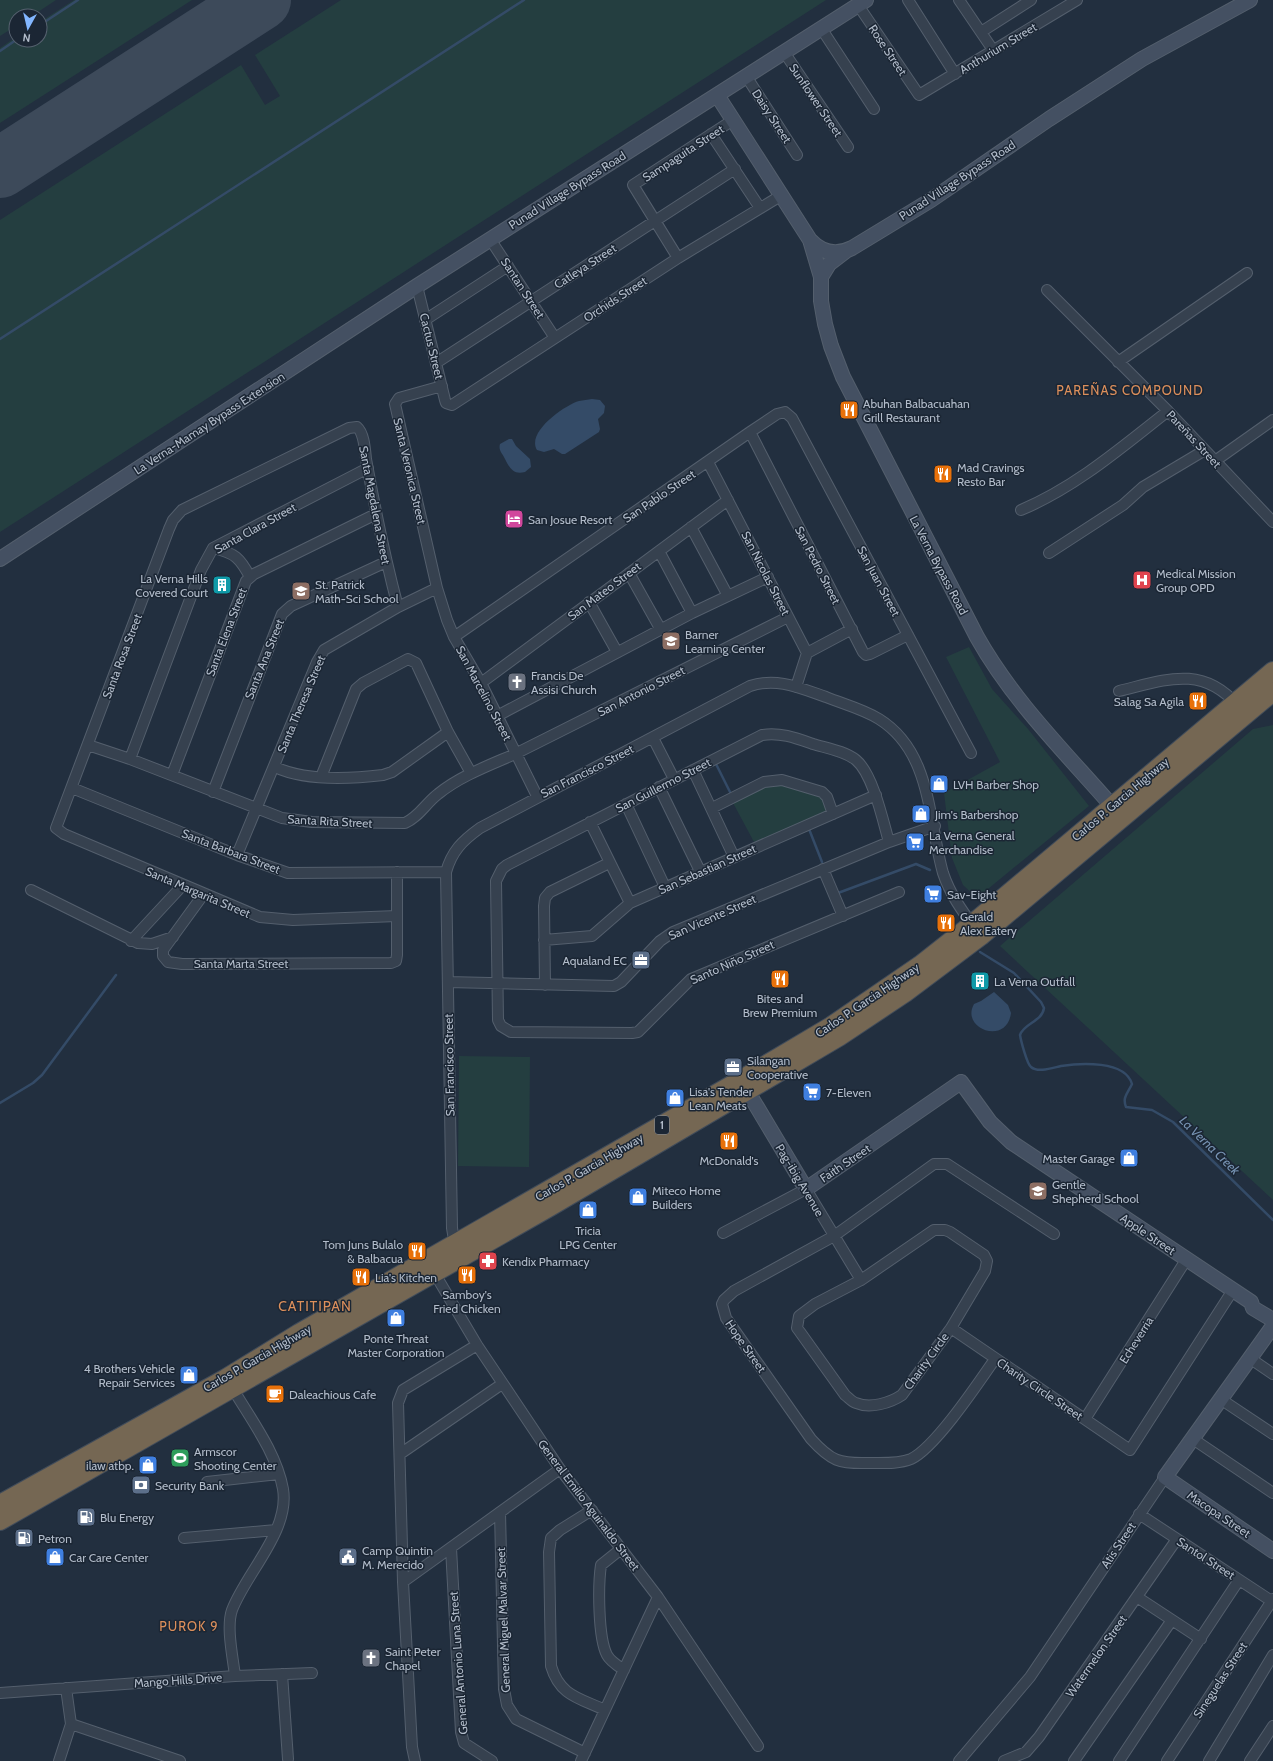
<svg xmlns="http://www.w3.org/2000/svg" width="1273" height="1761" font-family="Cabin,sans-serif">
  <rect width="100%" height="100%" fill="#222f3f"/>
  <path fill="#243e40" d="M0,0H56L32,16H16V26L0,36Z
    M74,0H192L0,123V48L16,37V40H40V22Z
    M341,0H826L0,532V220L241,65L265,105L280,96L255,55Z
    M969,647L992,689L1028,729L1089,806L977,898L963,885L952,858L944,793L1000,762L946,657Z
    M1273,725V1200L1000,946L1253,729Z
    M779,783L822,796L829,812L754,842L732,801L761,787Z
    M459,1056L530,1057L529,1167L458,1166Z"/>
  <path fill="#344b67" d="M592,399L600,400L605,406L604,413L598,419L600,429L599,432L565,454H562L554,449L544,452L537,450C526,432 565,405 579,401C583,400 588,400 592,399Z
    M509,439H512L516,446L530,459L531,467L525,472C514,475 510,469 505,459C503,454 498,451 500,444Z
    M994,992L1008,1005L1011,1013C1007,1046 960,1029 974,1004L981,1001Z"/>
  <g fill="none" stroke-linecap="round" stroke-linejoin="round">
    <path stroke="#344b67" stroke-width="2.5" d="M40,25L78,0
      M0,51L16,40
      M0,339L524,0
      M715,762L731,794
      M809,829L822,862
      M838,893L916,864L930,870
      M980,952L1014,973L1041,1002L1044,1008C1042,1022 1024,1023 1020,1035C1021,1041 1027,1064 1031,1067C1038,1073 1052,1068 1061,1066C1080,1063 1125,1060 1132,1084C1128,1093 1122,1097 1126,1107L1152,1110L1173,1122L1273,1220
      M0,1103L33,1083L42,1075L116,975"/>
    <path stroke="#3d4a5a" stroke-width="60" d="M0,168L261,0"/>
    <defs>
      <path id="street" d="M908,0L955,74
        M959,0L993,50
        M858,5L919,95L1077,0
        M821,28L874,109
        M981,32L1031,0
        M784,52L848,147
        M746,76L797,155
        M711,134L760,208
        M490,239L555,338
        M678,258L633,185L733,120
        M417,286L445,400L446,403L452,405L678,258L782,195
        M1047,290L1168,411L1273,522
        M425,320L508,266
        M1118,362L1247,273
        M436,363L735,169
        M442,386L399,398L395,404L437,588L447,620L454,637L481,683L537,796
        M750,432L863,652L866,655L870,654L908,635
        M1215,461L1273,420
        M708,462L807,653L796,687
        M1021,510C1076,487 1122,447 1168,411
        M691,527L728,596
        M213,548C235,553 240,558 250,577
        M659,551L692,613
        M1049,553L1123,505L1143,487L1205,450
        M629,573L661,630
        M589,602L617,652
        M454,637L750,432L777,414L785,412L792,418L971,753
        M807,653L852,629
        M481,683L728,500
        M1119,691C1165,680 1202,664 1238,706
        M497,716L692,613L768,577
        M653,738L674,779
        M88,745L130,759L282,818L312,822L405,823C419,817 426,803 438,794C460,776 490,765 515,754L788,617
        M130,759L201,570L213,548L368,468
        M275,767C305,781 350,779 383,775L392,772L448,732
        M693,770L734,857
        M172,775L246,581L254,574L376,514
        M321,777L356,689L363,683L408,659L416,663L448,732L471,773
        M659,787L700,871
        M72,788L237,855L288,873L446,872
        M213,792L282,614L291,606L386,562
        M626,804L665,887
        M712,808L764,782L782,780L822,792L827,797L833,814
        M590,822L630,903
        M889,842C883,821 873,774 856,760C845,751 826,748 813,744C796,738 780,732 762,735L507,865L502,869L496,881L498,1020L501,1026L511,1032L632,1033L638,1032L691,979L899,892
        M237,855L317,662L324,650L398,607L437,588
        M823,869L843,916
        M31,890L138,943L152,944L173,937
        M203,895L163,950V956L168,962L182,964L391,963L396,961L397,955V872
        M397,916L293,920L260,917L64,834L56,828L169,529L173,520L182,510L349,428L357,427C364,433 365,449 366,459C375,509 385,558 398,607
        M544,940L592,936L630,903L876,795
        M131,941L182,886
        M448,982L614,986L621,982L660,941L673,932L889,842L935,826
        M545,985L544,906L545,898L550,892L609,863
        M934,1230H945L950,1232L984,1255L987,1261L985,1271L951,1328L902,1395C890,1403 870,1409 856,1403C852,1402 849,1398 845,1395L800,1332L797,1328L799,1316L815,1304L861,1280Z
        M723,1233L806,1189L861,1280
        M455,1246L452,1228L446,872C452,851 462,841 480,828L750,686C777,677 800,688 826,697C843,704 863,709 879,719C932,752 928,820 943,873C950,894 962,911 975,928
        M432,1269L477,1345L560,1469L658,1597L758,1746
        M951,1328L1130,1450L1233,1290
        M995,1359C979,1382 935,1448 911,1459C899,1464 883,1463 869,1463C839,1464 831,1461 811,1439L726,1318L722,1304L724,1300L734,1291L834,1236L934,1164H947L1054,1234
        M1251,1359L1273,1374
        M230,1384C249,1417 276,1451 283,1489C290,1531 246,1573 232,1610C226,1627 233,1658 235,1676
        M1222,1400L1273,1434
        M1085,1419L1186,1260
        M1193,1439L1273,1493
        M400,1454L502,1384
        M207,1482L279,1474
        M592,1510L560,1530L551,1538L549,1552L551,1666C560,1696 579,1698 605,1710
        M500,1512L504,1689L507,1705L516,1719L585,1753
        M1139,1514L1273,1602
        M184,1538L276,1530
        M451,1548L461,1732L464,1743L492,1761
        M621,1549L601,1565C598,1585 598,1638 607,1655C610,1661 618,1666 624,1670
        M403,1582L560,1469
        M1137,1597L1201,1639
        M282,1674L288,1759
        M66,1688L71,1724
        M0,1693L235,1676L312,1673
        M71,1724L180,1761
        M59,1761L71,1724
        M415,1761L412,1747L403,1582L398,1403L403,1390L477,1345
        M581,1761L658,1597
        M959,1761L1030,1677L1165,1477
        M1004,1761L1026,1752L1039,1737L1177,1539
        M1074,1761L1172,1620
        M1119,1761L1239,1580
        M1167,1761L1273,1599
        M1209,1761L1273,1655
        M1250,1761L1273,1726"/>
      <path id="secondary" d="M717,95L810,240C822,253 836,256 852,248L931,200L1049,119L1142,59L1250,0
        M810,240L821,277V301L825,324L831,346L843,377L977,637C1014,703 1069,756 1118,813
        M821,277L829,264L846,251
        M0,559L417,286L866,0
        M742,1082L806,1189L961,1082L990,1122L1011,1142L1251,1302L1253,1308L1273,1320
        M1273,1326L1165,1477L1273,1551"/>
      <path id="highway" d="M0,1504L226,1378L299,1333L740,1080L831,1026L920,965L972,924L1273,671
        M0,1521L550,1207L839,1037L905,993L981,936L1273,692"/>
    </defs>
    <use href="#street" stroke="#545f6d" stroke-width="12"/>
    <use href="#secondary" stroke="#545f6d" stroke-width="16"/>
    <use href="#highway" stroke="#414c5a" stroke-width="20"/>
    <use href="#street" stroke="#36414f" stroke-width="10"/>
    <use href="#secondary" stroke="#445062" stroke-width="14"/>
    <use href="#highway" stroke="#756753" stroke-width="18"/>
  </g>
  <defs>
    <symbol id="restaurant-square" viewBox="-11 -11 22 22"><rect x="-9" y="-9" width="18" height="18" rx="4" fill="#e8710a" stroke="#1b2634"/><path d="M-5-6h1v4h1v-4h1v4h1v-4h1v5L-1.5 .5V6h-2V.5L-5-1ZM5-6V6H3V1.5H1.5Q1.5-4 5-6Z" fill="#fff"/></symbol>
    <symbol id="hotel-square" viewBox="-11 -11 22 22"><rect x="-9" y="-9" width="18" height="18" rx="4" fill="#d1479c" stroke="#1b2634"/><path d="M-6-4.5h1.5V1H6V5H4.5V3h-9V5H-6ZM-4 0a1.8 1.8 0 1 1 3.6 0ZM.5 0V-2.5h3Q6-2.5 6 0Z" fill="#fff"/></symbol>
    <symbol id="hospital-square" viewBox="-11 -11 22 22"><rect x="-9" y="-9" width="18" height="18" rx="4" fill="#e0444e" stroke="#1b2634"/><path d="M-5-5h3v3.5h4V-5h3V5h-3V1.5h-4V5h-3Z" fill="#fff"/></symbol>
    <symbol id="building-square" viewBox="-11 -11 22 22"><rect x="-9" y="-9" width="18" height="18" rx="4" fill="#0f9aa8" stroke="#1b2634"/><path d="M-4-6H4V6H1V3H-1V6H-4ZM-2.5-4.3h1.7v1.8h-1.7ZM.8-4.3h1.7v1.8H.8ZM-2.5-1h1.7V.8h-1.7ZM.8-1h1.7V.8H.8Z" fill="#fff"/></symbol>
    <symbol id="school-square" viewBox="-11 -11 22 22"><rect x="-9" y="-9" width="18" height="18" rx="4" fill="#8d6e63" stroke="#1b2634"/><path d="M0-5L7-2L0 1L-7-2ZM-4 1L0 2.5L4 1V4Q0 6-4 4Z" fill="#fff"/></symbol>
    <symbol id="church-square" viewBox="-11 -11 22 22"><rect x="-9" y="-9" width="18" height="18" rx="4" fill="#6b7280" stroke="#1b2634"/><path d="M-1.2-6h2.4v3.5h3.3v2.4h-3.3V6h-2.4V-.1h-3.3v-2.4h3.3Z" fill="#fff"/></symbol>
    <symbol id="shop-square" viewBox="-11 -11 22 22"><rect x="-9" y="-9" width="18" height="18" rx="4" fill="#3f7fe0" stroke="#1b2634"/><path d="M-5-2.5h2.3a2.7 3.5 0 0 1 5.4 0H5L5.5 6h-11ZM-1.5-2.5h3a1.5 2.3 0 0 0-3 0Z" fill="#fff"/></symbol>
    <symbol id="supermarket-square" viewBox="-11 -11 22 22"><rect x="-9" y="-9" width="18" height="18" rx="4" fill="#3f7fe0" stroke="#1b2634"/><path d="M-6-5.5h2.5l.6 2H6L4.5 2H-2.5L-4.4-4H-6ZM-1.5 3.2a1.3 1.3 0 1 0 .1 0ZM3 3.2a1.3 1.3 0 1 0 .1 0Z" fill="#fff"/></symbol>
    <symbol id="office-square" viewBox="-11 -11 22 22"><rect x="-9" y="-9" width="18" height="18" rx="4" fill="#5c6f8a" stroke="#1b2634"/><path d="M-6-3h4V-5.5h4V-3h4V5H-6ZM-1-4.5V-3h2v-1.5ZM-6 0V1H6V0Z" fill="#fff"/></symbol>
    <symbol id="pharmacy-square" viewBox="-11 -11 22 22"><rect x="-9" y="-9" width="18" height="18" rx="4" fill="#e0444e" stroke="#1b2634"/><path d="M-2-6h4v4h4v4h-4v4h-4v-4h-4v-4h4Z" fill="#fff"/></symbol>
    <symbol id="cafe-square" viewBox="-11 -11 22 22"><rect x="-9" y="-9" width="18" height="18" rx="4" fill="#e8710a" stroke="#1b2634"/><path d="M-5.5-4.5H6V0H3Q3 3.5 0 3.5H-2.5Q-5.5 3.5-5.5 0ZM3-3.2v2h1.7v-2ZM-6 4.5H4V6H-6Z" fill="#fff"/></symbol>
    <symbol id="stadium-square" viewBox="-11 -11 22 22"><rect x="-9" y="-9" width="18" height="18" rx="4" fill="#2e9e5b" stroke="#1b2634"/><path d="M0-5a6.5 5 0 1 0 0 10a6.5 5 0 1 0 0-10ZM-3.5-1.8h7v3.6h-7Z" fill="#fff"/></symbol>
    <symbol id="bank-square" viewBox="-11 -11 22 22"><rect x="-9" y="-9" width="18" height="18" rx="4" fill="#5c6f8a" stroke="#1b2634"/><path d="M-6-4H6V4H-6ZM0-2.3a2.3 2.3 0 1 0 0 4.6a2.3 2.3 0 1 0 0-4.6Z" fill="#fff"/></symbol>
    <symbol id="fuel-square" viewBox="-11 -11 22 22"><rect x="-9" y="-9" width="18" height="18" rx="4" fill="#5c6f8a" stroke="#1b2634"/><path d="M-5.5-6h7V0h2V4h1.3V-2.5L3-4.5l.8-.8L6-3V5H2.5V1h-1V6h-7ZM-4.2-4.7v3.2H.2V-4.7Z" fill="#fff"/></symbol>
    <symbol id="civic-square" viewBox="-11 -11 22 22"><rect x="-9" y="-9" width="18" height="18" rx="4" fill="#5c6f8a" stroke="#1b2634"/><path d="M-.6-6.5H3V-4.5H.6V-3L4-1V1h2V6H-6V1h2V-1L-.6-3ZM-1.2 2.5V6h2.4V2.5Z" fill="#fff"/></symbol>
  </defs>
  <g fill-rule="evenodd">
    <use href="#restaurant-square" x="838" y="399" width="22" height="22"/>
    <use href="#restaurant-square" x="932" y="463" width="22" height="22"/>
    <use href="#hotel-square" x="503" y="508" width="22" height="22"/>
    <use href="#hospital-square" x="1131" y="569" width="22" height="22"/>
    <use href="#building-square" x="211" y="574" width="22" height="22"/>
    <use href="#school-square" x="290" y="580" width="22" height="22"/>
    <use href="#school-square" x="660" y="630" width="22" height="22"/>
    <use href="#church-square" x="506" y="671" width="22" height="22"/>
    <use href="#restaurant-square" x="1187" y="690" width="22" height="22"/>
    <use href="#shop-square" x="928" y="773" width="22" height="22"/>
    <use href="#shop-square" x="910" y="803" width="22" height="22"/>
    <use href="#supermarket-square" x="904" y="831" width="22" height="22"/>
    <use href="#supermarket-square" x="922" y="883" width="22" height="22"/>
    <use href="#restaurant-square" x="935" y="912" width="22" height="22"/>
    <use href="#office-square" x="630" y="949" width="22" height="22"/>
    <use href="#restaurant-square" x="769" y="968" width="22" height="22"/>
    <use href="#building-square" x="969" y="970" width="22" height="22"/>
    <use href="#office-square" x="722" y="1056" width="22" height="22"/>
    <use href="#supermarket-square" x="801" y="1081" width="22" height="22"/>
    <use href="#shop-square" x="664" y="1087" width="22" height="22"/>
    <use href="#restaurant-square" x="718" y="1130" width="22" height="22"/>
    <use href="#shop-square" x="1118" y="1147" width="22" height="22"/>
    <use href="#school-square" x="1027" y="1180" width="22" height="22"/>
    <use href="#shop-square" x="627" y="1186" width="22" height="22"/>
    <use href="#shop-square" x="577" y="1199" width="22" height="22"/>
    <use href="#restaurant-square" x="406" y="1240" width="22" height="22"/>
    <use href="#pharmacy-square" x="477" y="1250" width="22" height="22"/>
    <use href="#restaurant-square" x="456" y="1264" width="22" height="22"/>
    <use href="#restaurant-square" x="350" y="1266" width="22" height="22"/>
    <use href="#shop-square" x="385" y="1307" width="22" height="22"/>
    <use href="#shop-square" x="178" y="1364" width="22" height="22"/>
    <use href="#cafe-square" x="264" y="1383" width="22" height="22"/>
    <use href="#stadium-square" x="169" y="1447" width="22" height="22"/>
    <use href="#shop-square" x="137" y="1454" width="22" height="22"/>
    <use href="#bank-square" x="130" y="1474" width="22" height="22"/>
    <use href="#fuel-square" x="75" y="1506" width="22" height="22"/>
    <use href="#fuel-square" x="13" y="1527" width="22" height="22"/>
    <use href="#shop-square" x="44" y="1546" width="22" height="22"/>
    <use href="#civic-square" x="337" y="1546" width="22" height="22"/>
    <use href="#church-square" x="360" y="1647" width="22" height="22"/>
  </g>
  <g text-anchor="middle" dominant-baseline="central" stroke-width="3" stroke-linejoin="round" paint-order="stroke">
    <rect fill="#1b2634" stroke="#858f9d" stroke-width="1" x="655" y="1116" width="14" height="18" rx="3"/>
    <g font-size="11" font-weight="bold" fill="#b2bcca">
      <text x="662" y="1125">1</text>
    </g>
    <g font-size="12" fill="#b2bcca" stroke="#1b2634">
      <text transform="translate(998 48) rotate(-31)">Anthurium Street</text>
      <text transform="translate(888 50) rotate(56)">Rose Street</text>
      <text transform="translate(816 100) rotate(56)">Sunflower Street</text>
      <text transform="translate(772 116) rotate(57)">Daisy Street</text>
      <text transform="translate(683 153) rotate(-33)">Sampaguita Street</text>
      <text transform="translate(957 180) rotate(-33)">Punad Village Bypass Road</text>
      <text transform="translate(567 190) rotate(-32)">Punad Village Bypass Road</text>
      <text transform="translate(585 266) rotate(-33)">Catleya Street</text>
      <text transform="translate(523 288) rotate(57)">Santan Street</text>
      <text transform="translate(615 299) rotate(-33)">Orchids Street</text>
      <text transform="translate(432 346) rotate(76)">Cactus Street</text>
      <text transform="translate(209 423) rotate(-33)">La Verna-Mamay Bypass Extension</text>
      <text transform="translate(1194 439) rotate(47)">Pareñas Street</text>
      <text transform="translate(410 471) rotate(77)">Santa Veronica Street</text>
      <text transform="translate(659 496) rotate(-34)">San Pablo Street</text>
      <text transform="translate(375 505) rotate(79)">Santa Magdalena Street</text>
      <text transform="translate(255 528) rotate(-29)">Santa Clara Street</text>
      <text transform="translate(818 565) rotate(63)">San Pedro Street</text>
      <text transform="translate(939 565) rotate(62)">La Verna Bypass Road</text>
      <text transform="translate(766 573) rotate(63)">San Nicolas Street</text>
      <text transform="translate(879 581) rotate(62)">San Juan Street</text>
      <text transform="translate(604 591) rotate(-37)">San Mateo Street</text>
      <text transform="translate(226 632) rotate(-69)">Santa Elena Street</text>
      <text transform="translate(122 656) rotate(-69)">Santa Rosa Street</text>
      <text transform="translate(264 659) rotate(-68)">Santa Ana Street</text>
      <text transform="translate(641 691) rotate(-27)">San Antonio Street</text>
      <text transform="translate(484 693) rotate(62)">San Marcelino Street</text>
      <text transform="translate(301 704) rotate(-67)">Santa Theresa Street</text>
      <text transform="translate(587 771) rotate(-27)">San Francisco Street</text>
      <text transform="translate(663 785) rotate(-27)">San Guillermo Street</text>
      <text transform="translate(1120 799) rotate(-40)">Carlos P. Garcia Highway</text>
      <text transform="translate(330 821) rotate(3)">Santa Rita Street</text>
      <text transform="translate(231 851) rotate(21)">Santa Barbara Street</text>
      <text transform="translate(707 869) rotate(-24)">San Sebastian Street</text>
      <text transform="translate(198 892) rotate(23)">Santa Margarita Street</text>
      <text transform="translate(712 917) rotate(-24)">San Vicente Street</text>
      <text transform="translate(732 962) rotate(-24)">Santo Niño Street</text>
      <text x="241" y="963">Santa Marta Street</text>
      <text transform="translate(867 1000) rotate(-34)">Carlos P. Garcia Highway</text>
      <text transform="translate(449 1065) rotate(-91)">San Francisco Street</text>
      <text transform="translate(845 1163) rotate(-34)">Faith Street</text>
      <text transform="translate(589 1167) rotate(-30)">Carlos P. Garcia Highway</text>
      <text transform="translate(800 1180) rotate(59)">Pag-ibig Avenue</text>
      <text transform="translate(1148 1234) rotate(34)">Apple Street</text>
      <text transform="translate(1136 1340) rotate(-58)">Echeverria</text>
      <text transform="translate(746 1346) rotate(55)">Hope Street</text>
      <text transform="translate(257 1358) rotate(-30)">Carlos P. Garcia Highway</text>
      <text transform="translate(926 1361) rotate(-54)">Charity Circle</text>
      <text transform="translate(1040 1389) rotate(34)">Charity Circle Street</text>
      <text transform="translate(589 1505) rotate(53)">General Emilio Aguinaldo Street</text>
      <text transform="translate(1219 1514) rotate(34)">Macopa Street</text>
      <text transform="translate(1118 1545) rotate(-56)">Atis Street</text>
      <text transform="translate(1206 1558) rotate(33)">Santol Street</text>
      <text transform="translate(503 1620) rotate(-92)">General Miguel Malvar Street</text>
      <text transform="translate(1096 1656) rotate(-55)">Watermelon Street</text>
      <text transform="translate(458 1663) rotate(-94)">General Antonio Luna Street</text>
      <text transform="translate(178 1680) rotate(-4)">Mango Hills Drive</text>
      <text transform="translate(1220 1680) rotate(-57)">Sineguelas Street</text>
    </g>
    <g font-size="12" fill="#b2bcca" stroke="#1b2634" text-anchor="start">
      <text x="863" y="403">Abuhan Balbacuahan<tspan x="863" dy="14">Grill Restaurant</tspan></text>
      <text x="957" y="467">Mad Cravings<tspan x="957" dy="14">Resto Bar</tspan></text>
      <text x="528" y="519">San Josue Resort</text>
      <text x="1156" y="573">Medical Mission<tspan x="1156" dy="14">Group OPD</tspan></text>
      <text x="208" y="578" text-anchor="end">La Verna Hills<tspan x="208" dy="14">Covered Court</tspan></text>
      <text x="315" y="584">St. Patrick<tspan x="315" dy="14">Math-Sci School</tspan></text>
      <text x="685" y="634">Barner<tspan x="685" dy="14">Learning Center</tspan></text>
      <text x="531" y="675">Francis De<tspan x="531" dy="14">Assisi Church</tspan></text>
      <text x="1184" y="701" text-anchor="end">Salag Sa Agila</text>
      <text x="953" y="784">LVH Barber Shop</text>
      <text x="935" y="814">Jim's Barbershop</text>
      <text x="929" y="835">La Verna General<tspan x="929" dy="14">Merchandise</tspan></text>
      <text x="947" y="894">Sav-Eight</text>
      <text x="960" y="916">Gerald<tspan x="960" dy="14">Alex Eatery</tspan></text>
      <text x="627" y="960" text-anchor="end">Aqualand EC</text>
      <text x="994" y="981">La Verna Outfall</text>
      <text x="780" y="998" text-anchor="middle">Bites and<tspan x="780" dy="14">Brew Premium</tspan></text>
      <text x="747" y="1060">Silangan<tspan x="747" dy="14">Cooperative</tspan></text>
      <text x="689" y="1091">Lisa's Tender<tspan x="689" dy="14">Lean Meats</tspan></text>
      <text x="826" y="1092">7-Eleven</text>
      <text x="1115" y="1158" text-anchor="end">Master Garage</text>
      <text x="729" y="1160" text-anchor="middle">McDonald's</text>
      <text x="1052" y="1184">Gentle<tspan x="1052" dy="14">Shepherd School</tspan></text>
      <text x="652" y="1190">Miteco Home<tspan x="652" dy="14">Builders</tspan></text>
      <text x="588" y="1230" text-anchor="middle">Tricia<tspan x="588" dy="14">LPG Center</tspan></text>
      <text x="403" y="1244" text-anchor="end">Tom Juns Bulalo<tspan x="403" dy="14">&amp; Balbacua</tspan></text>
      <text x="502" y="1261">Kendix Pharmacy</text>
      <text x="375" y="1277">Lia's Kitchen</text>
      <text x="467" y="1294" text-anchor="middle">Samboy's<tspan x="467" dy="14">Fried Chicken</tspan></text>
      <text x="396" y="1338" text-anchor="middle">Ponte Threat<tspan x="396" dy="14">Master Corporation</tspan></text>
      <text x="175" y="1368" text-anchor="end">4 Brothers Vehicle<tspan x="175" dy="14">Repair Services</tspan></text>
      <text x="289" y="1394">Daleachious Cafe</text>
      <text x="194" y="1451">Armscor<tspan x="194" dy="14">Shooting Center</tspan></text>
      <text x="134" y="1465" text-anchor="end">ilaw atbp.</text>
      <text x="155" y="1485">Security Bank</text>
      <text x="100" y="1517">Blu Energy</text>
      <text x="38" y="1538">Petron</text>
      <text x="362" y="1550">Camp Quintin<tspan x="362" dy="14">M. Merecido</tspan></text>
      <text x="69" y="1557">Car Care Center</text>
      <text x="385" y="1651">Saint Peter<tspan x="385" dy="14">Chapel</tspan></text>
    </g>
    <g font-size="13" letter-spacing="1" fill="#dc8f5b" stroke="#1b2634">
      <text x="1130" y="390">PAREÑAS COMPOUND</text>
      <text x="189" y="1626">PUROK 9</text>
    </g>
    <g font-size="13" font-style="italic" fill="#7793b3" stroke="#1b2634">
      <text transform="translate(1210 1145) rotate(44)">La Verna Creek</text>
    </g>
    <g font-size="14" letter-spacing="1" fill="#dc8f5b" stroke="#1b2634">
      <text x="315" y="1306">CATITIPAN</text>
    </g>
  </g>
  <g transform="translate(28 28) rotate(188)"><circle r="19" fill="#1b2634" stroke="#576270"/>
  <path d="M0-3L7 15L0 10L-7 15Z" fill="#82b6ff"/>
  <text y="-6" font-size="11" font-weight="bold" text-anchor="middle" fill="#b2bcca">N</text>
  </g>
</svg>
